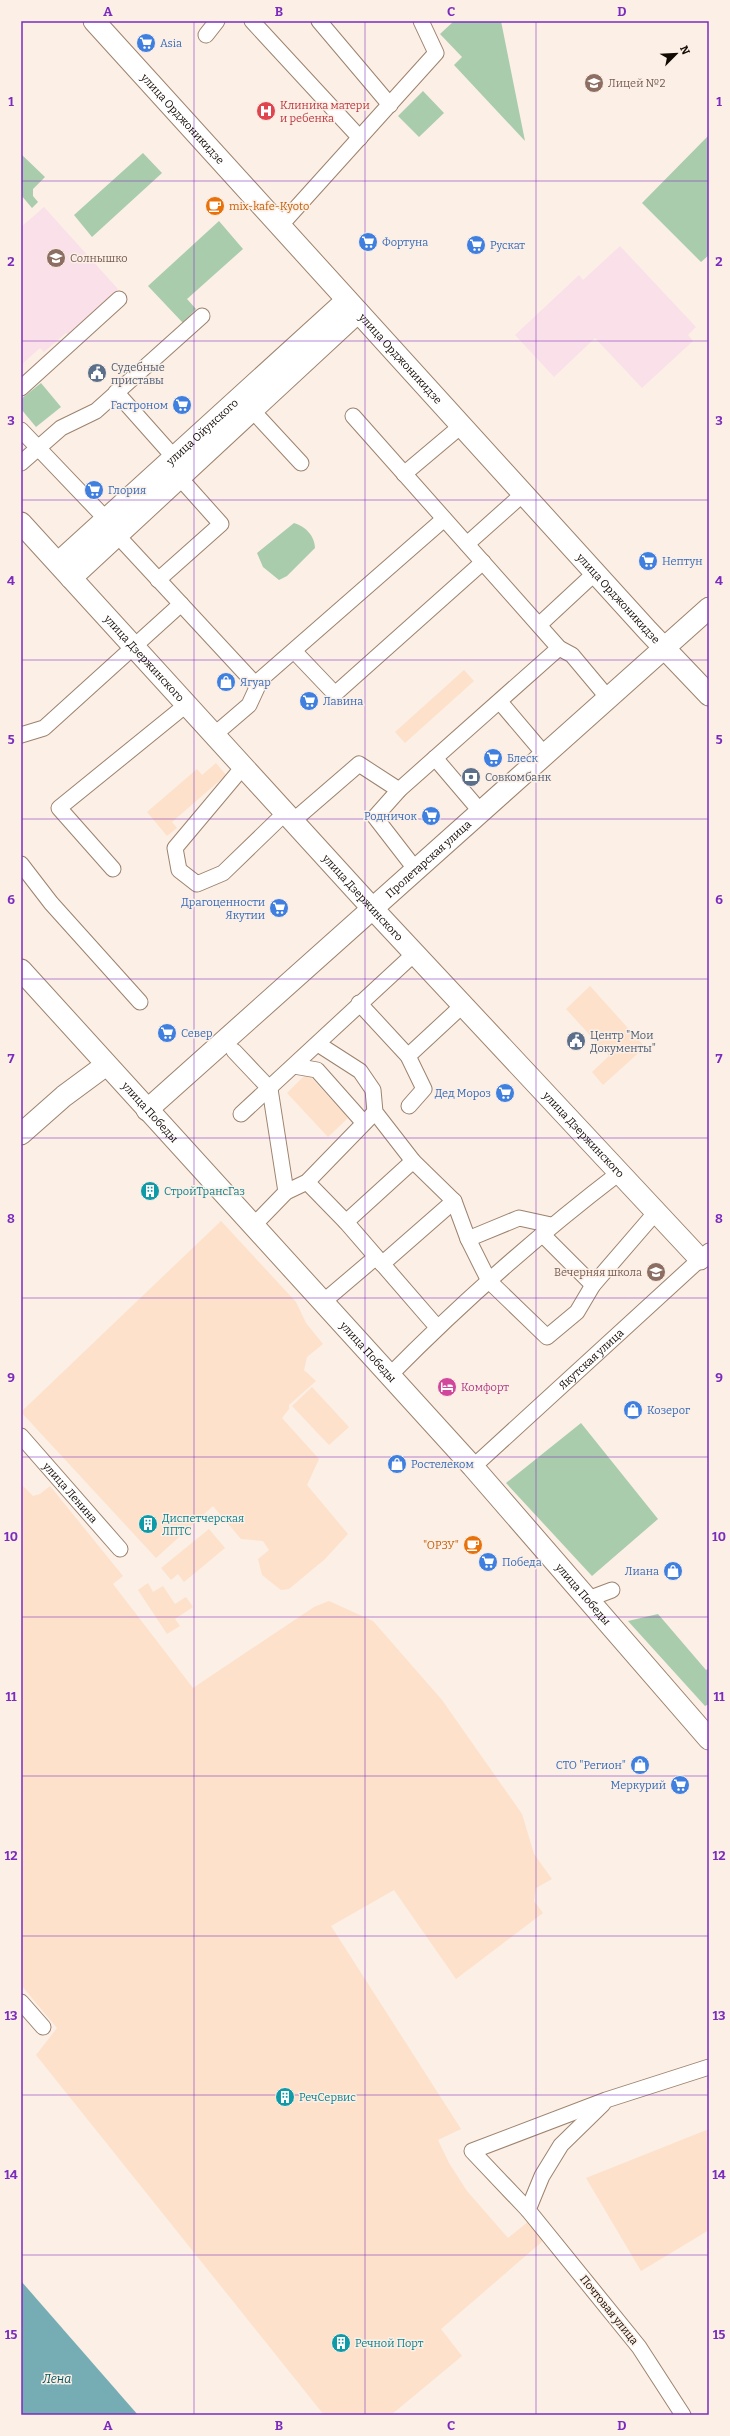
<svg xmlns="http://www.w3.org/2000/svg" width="730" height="2436" font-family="Bitter,serif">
  <rect width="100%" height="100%" fill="#fbefe6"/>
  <path fill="#fde1ca" d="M464,670L474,681L405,743L395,732Z
    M216,763L226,775L172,822L177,828L167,836L147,812L197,769L202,775Z
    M590,986L645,1047L603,1085L592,1072L609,1056L566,1009Z
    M307,1073L348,1118L328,1137L287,1093Z
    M221,1221L296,1302L306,1323L323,1344L307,1357L304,1370L316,1381L289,1405V1409L282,1418L319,1459L307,1485L348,1534L325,1559L289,1589L281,1590L262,1575L258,1559L269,1550L263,1541L241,1539L213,1506L156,1558L21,1412Z
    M312,1387L349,1427L329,1445L292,1406Z
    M21,1484L33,1496L40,1494L50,1486L123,1576L113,1584L193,1688L314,1607L329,1601L373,1621L442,1700L522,1814L534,1854L552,1879L536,1888L534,1901L543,1913L456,1979L394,1890L331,1926L461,2129L438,2140L449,2163L467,2191L508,2238L529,2221L544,2240L441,2329L462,2356L391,2415H324L36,2055L57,2028L21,1985Z
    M209,1529L225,1548L184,1582L178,1574L171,1580L161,1568Z
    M148,1583L153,1592L163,1586L175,1604L186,1597L193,1607L175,1619L180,1626L167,1634L138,1590Z
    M709,2129V2230L641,2271L586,2178Z"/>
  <path fill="#fae0e8" d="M44,207L118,289L68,335L66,333L44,352L40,348L21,365V227Z
    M620,246L696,327L688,335L693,341L642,388L595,338L554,377L515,335L579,275L583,280Z"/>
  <path fill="#a9ccad" d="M454,21H501L525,141L454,65L462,57L440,34Z
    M423,91L444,113L419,137L398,116Z
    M709,135V255L701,262L642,203Z
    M143,153L162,173L92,237L74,215Z
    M21,154L45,177L33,189V196L38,202L32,208L21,195Z
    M219,221L243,249L187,299L196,309L183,323L148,286Z
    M41,383L61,407L36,427L21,409V399Z
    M294,523C305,526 315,536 315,548L287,576L279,580L263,567L257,553Z
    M581,1423L658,1519L592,1576L506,1483Z
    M658,1614L706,1670L709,1668V1704L705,1706L628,1621Z"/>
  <path fill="#76adb5" d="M21,2281L138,2415H21Z"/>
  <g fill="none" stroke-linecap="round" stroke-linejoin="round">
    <defs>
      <g id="street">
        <path d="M252,21L360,138"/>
        <path d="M319,21L390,105"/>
        <path d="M206,35L217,21"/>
        <path d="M280,226L436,53L421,21"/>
        <path d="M21,388L119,299"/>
        <path d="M116,392L180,464"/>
        <path d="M252,410L301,463"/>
        <path d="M353,416L559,648L572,655L608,698"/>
        <path d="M21,430L106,519"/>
        <path d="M21,463L61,428L96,411L202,316"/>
        <path d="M404,474L461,426"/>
        <path d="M117,535L257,686"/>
        <path d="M467,544L523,494"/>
        <path d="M158,580L221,524L179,477"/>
        <path d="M539,625L595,573"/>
        <path d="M294,651L335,694L483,562"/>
        <path d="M500,702L545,755"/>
        <path d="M21,735L44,728L181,604"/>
        <path d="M214,735L249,705L261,679L444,519"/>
        <path d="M435,758L481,812"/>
        <path d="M243,767L175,848L179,870L197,884L223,873L285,813"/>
        <path d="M293,821L359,764L399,790"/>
        <path d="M21,864L51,903L140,1002"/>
        <path d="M113,869L59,808L186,705"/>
        <path d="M416,870L375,817L399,790L559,648"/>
        <path d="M359,1003L408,1056L424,1089L409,1106"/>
        <path d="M318,1044L360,1071L373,1090L375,1112L413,1161L454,1201L468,1239L489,1281L547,1337L577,1312L593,1285L656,1212"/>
        <path d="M234,1051L270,1089L286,1192"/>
        <path d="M408,1056L463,1005"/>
        <path d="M294,1066L317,1070L364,1123"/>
        <path d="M241,1114L414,954"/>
        <path d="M307,1182L346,1222L437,1327"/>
        <path d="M346,1222L413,1161"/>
        <path d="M253,1226L286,1192L307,1182L375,1112"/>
        <path d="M542,1234L593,1285"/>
        <path d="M468,1239L519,1218L551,1225"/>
        <path d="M382,1264L454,1201"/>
        <path d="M323,1302L376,1257"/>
        <path d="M390,1375C462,1302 538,1235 619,1173"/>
        <path id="s1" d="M21,1436L120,1549"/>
        <path id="s2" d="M473,1467L709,1251"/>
        <path d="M588,1599L612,1590"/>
        <path d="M21,2002L43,2027"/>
        <path d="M528,2210L542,2176L561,2145L603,2104"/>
        <path d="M683,2415L639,2347L528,2210L472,2151L606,2100L709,2067"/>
      </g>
      <g id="secondary">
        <path id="s3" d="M94,21L648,631L709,695"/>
        <path id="s4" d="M21,523L373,909L700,1259"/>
        <path id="s5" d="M58,563L347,300"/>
        <path d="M71,578L358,312"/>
        <path id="s6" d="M21,970L473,1467L709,1739"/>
        <path id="s7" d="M147,1110L709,608"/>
        <path d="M21,1134L64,1096L106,1065"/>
      </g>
    </defs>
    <use href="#street" stroke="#9d836e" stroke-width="17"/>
    <use href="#secondary" stroke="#9d836e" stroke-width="23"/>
    <use href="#street" stroke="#fff" stroke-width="15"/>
    <use href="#secondary" stroke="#fff" stroke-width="21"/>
  </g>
  <path fill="none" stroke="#7b2cbf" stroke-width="1" stroke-opacity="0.55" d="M194,21V2415M365,21V2415M536,21V2415M21,181H709M21,341H709M21,500H709M21,660H709M21,819H709M21,979H709M21,1138H709M21,1298H709M21,1457H709M21,1617H709M21,1776H709M21,1936H709M21,2095H709M21,2255H709"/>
  <defs>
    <symbol id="supermarket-disc" viewBox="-11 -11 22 22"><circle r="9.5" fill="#3f7fe0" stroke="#fbefe6"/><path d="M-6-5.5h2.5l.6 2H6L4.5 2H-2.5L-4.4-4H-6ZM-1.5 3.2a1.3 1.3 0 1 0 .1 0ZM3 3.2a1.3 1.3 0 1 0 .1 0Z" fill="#fff"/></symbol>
    <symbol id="school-disc" viewBox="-11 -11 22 22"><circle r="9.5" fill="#8d6e63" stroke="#fbefe6"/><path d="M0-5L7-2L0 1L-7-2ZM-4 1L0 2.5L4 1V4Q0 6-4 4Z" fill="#fff"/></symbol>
    <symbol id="hospital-disc" viewBox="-11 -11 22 22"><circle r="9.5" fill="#e0444e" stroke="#fbefe6"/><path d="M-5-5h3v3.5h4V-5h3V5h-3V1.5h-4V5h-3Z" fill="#fff"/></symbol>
    <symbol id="cafe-disc" viewBox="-11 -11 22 22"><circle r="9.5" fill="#e8710a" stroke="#fbefe6"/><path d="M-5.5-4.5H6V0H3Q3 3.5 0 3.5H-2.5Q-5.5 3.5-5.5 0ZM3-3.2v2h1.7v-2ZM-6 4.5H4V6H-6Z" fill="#fff"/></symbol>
    <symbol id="civic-disc" viewBox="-11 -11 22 22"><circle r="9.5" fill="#5c6f8a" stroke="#fbefe6"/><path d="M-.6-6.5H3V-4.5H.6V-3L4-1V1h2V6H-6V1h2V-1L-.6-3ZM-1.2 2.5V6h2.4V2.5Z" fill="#fff"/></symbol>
    <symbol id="shop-disc" viewBox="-11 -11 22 22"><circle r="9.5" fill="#3f7fe0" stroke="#fbefe6"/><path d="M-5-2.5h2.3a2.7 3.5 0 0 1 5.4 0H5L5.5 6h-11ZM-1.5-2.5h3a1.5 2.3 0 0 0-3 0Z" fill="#fff"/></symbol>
    <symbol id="bank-disc" viewBox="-11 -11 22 22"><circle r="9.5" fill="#5c6f8a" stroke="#fbefe6"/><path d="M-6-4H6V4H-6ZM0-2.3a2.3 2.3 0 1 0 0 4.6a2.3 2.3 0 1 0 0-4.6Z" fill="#fff"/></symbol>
    <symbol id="building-disc" viewBox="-11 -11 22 22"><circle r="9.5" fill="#0f9aa8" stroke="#fbefe6"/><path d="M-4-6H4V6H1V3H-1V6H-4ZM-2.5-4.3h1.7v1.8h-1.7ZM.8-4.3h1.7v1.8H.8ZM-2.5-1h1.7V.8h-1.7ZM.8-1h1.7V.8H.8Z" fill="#fff"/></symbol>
    <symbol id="hotel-disc" viewBox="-11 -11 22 22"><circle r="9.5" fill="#d1479c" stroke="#fbefe6"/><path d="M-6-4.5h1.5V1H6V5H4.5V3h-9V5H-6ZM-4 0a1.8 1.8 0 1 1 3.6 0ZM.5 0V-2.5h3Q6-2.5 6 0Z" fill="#fff"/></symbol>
  </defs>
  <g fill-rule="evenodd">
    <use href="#supermarket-disc" x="135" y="32" width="22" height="22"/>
    <use href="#school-disc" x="583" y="72" width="22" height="22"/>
    <use href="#hospital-disc" x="255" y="100" width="22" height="22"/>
    <use href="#cafe-disc" x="204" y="195" width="22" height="22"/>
    <use href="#supermarket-disc" x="357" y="231" width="22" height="22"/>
    <use href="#supermarket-disc" x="465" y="234" width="22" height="22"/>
    <use href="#school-disc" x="45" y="247" width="22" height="22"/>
    <use href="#civic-disc" x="86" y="362" width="22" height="22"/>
    <use href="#supermarket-disc" x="171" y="394" width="22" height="22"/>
    <use href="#supermarket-disc" x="83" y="479" width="22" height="22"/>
    <use href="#supermarket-disc" x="637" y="550" width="22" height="22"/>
    <use href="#shop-disc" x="215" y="671" width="22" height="22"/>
    <use href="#supermarket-disc" x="298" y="690" width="22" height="22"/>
    <use href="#supermarket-disc" x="482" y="747" width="22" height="22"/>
    <use href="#bank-disc" x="460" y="766" width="22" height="22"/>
    <use href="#supermarket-disc" x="420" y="805" width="22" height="22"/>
    <use href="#supermarket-disc" x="268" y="897" width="22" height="22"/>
    <use href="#supermarket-disc" x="156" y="1022" width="22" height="22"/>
    <use href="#civic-disc" x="565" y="1030" width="22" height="22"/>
    <use href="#supermarket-disc" x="494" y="1082" width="22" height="22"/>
    <use href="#building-disc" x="139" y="1180" width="22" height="22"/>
    <use href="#school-disc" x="645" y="1261" width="22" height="22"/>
    <use href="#hotel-disc" x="436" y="1376" width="22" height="22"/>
    <use href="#shop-disc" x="622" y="1399" width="22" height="22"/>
    <use href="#shop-disc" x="386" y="1453" width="22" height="22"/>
    <use href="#building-disc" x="137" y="1513" width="22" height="22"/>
    <use href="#cafe-disc" x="462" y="1534" width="22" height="22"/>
    <use href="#supermarket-disc" x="477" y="1551" width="22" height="22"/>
    <use href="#shop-disc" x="662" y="1560" width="22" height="22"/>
    <use href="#shop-disc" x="629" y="1754" width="22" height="22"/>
    <use href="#supermarket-disc" x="669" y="1774" width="22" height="22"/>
    <use href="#building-disc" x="274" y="2086" width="22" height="22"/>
    <use href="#building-disc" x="330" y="2332" width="22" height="22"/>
  </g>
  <g text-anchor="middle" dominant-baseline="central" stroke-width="3" stroke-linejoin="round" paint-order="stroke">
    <g font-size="11" fill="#366cbe" stroke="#fbefe6" text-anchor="start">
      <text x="160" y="43">Asia</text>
      <text x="382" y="242">Фортуна</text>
      <text x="490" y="245">Рускат</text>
      <text x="168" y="405" text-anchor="end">Гастроном</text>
      <text x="108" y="490">Глория</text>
      <text x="662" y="561">Нептун</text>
      <text x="240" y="682">Ягуар</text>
      <text x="323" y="701">Лавина</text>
      <text x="507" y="758">Блеск</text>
      <text x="417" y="816" text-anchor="end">Родничок</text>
      <text x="265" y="902" text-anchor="end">Драгоценности<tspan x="265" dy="13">Якутии</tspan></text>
      <text x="181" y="1033">Север</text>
      <text x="491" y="1093" text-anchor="end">Дед Мороз</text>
      <text x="647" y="1410">Козерог</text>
      <text x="411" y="1464">Ростелеком</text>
      <text x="502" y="1562">Победа</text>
      <text x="659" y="1571" text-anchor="end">Лиана</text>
      <text x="626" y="1765" text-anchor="end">СТО "Регион"</text>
      <text x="666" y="1785" text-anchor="end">Меркурий</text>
    </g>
    <g font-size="11" fill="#785e54" stroke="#fbefe6" text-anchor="start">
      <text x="608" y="83">Лицей №2</text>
      <text x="70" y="258">Солнышко</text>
      <text x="642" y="1272" text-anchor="end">Вечерняя школа</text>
    </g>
    <g font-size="11" fill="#be3a42" stroke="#fbefe6" text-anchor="start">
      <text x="280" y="105">Клиника матери<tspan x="280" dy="13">и ребенка</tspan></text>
    </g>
    <g font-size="11" fill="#130a04" stroke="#fbefe6">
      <text stroke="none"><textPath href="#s3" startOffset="132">улица Орджоникидзе</textPath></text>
      <text stroke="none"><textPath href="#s3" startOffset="456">улица Орджоникидзе</textPath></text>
      <text stroke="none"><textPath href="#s5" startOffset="195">улица Ойунского</textPath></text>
      <text stroke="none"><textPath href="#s3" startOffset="780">улица Орджоникидзе</textPath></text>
      <text stroke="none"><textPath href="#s4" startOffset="183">улица Дзержинского</textPath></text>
      <text stroke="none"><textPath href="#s7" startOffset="377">Пролетарская улица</textPath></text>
      <text stroke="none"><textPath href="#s4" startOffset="507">улица Дзержинского</textPath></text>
      <text stroke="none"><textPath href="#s6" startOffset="192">улица Победы</textPath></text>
      <text stroke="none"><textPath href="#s4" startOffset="831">улица Дзержинского</textPath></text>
      <text stroke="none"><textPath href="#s6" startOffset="516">улица Победы</textPath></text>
      <text stroke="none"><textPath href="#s2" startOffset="160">Якутская улица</textPath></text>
      <text stroke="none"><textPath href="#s1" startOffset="75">улица Ленина</textPath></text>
      <text stroke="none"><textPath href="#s6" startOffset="840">улица Победы</textPath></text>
      <text transform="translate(609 2310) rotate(51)">Почтовая улица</text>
    </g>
    <g font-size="11" fill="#c56008" stroke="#fbefe6" text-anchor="start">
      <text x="229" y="206">mix-kafe-Kyoto</text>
      <text x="459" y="1545" text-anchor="end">"ОРЗУ"</text>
    </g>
    <g font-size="11" fill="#4e5e75" stroke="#fbefe6" text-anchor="start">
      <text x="111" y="367">Судебные<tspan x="111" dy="13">приставы</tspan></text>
      <text x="485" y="777">Совкомбанк</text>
      <text x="590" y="1035">Центр "Мои<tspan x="590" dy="13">Документы"</tspan></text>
    </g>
    <g font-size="11" fill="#0d838f" stroke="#fbefe6" text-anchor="start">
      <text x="164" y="1191">СтройТрансГаз</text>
      <text x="162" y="1518">Диспетчерская<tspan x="162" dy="13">ЛПТС</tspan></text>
      <text x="299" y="2097">РечСервис</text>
      <text x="355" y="2343">Речной Порт</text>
    </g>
    <g font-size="11" fill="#b23c85" stroke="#fbefe6" text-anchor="start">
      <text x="461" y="1387">Комфорт</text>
    </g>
    <g font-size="12" font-style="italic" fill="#00565f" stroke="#fbefe6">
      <text x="57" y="2379">Лена</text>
    </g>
  </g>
  <rect width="730" height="2436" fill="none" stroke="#fbefe6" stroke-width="44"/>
  <g transform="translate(676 54) rotate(66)" stroke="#fbefe6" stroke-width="3" paint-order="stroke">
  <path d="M0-3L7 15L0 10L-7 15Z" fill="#130a04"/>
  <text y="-6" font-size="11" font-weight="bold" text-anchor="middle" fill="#130a04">N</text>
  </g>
  <rect x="22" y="22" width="686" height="2392" fill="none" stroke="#7b2cbf" stroke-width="1.5"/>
  <g font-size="13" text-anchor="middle" font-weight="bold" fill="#7b2cbf">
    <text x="108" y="16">A</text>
    <text x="279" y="16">B</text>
    <text x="451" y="16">C</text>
    <text x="622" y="16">D</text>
    <text x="11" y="106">1</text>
    <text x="719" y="106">1</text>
    <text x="11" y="266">2</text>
    <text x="719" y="266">2</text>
    <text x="11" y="425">3</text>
    <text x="719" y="425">3</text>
    <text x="11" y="585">4</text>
    <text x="719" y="585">4</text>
    <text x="11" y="744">5</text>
    <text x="719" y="744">5</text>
    <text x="11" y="904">6</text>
    <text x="719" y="904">6</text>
    <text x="11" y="1063">7</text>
    <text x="719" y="1063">7</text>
    <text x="11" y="1223">8</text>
    <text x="719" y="1223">8</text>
    <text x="11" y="1382">9</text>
    <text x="719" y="1382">9</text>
    <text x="11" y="1541">10</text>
    <text x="719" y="1541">10</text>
    <text x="11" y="1701">11</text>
    <text x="719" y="1701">11</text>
    <text x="11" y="1860">12</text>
    <text x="719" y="1860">12</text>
    <text x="11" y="2020">13</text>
    <text x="719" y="2020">13</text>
    <text x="11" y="2179">14</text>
    <text x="719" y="2179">14</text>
    <text x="11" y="2339">15</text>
    <text x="719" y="2339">15</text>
    <text x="108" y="2430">A</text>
    <text x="279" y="2430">B</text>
    <text x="451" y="2430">C</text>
    <text x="622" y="2430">D</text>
  </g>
</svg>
